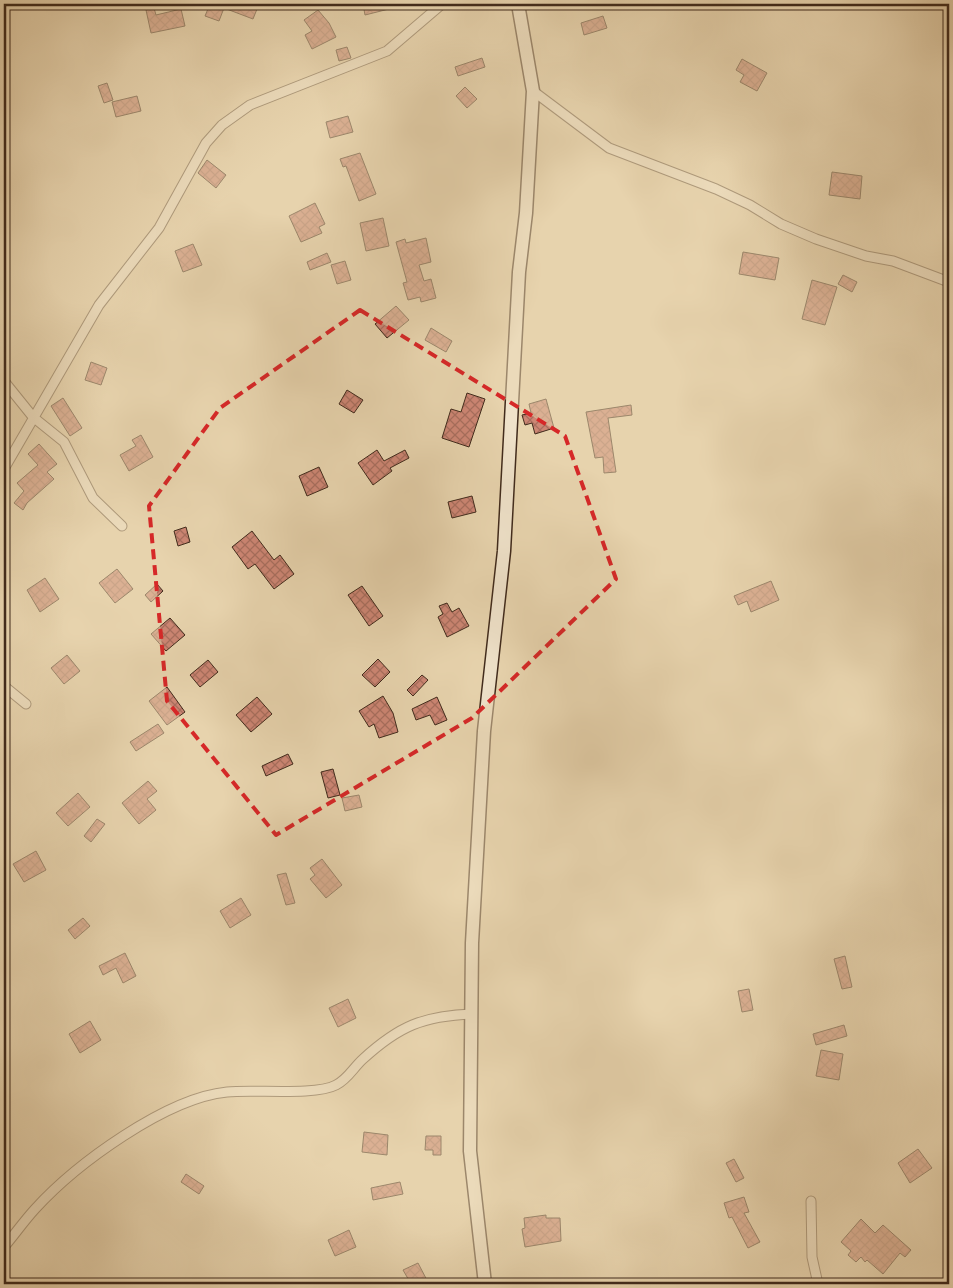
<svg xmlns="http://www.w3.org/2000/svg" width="953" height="1288" font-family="'IM FELL French Canon',serif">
  <defs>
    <pattern id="building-cross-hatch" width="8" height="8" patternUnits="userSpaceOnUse" patternTransform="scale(1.25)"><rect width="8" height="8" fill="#cd8674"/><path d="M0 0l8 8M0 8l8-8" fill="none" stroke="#a86e5e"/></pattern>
  </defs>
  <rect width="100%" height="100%" fill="#e7d3ad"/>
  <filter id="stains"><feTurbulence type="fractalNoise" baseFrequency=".004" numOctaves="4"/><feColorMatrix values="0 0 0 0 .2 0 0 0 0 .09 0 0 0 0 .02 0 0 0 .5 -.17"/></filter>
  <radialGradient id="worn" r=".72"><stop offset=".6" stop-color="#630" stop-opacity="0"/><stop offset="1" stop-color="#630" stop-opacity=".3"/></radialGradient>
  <path fill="url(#building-cross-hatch)" stroke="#412b1c" d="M210,4H243L257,9L253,19L224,8L219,21L205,16Z
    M363,4H396L397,7L365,15Z
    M154,8L156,15L181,9L185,26L151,33L146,10Z
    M318,10L329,23L336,37L312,49L305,35L312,31L304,20Z
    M603,16L607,28L584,35L581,23Z
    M347,47L351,58L339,61L336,50Z
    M482,58L485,67L458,76L455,67Z
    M742,59L767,73L757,91L740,82L744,75L736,70Z
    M107,83L113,100L104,103L98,86Z
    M465,87L477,99L467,108L456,96Z
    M137,96L141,111L116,117L112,102Z
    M348,116L353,132L330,138L326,122Z
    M360,153L376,194L359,201L346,166L343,167L340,159Z
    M207,160L226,175L216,188L198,173Z
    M832,172L862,176L860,199L829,195Z
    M315,203L325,224L319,227L322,233L301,242L289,216Z
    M383,218L389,246L366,251L360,223Z
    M426,238L431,262L419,265L424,281L431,279L436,298L421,302L420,297L408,300L403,283L407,282L396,242L405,239L406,243Z
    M193,244L202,265L183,272L175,251Z
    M743,252L779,258L775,280L739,274Z
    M327,253L331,262L310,270L307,262Z
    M345,261L351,280L337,284L331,265Z
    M843,275L857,282L852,292L838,284Z
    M812,280L837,287L825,325L802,319Z
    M396,306L409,320L387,338L375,324Z
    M431,328L452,341L446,352L425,340Z
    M91,362L107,368L101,385L85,380Z
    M347,390L363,400L354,413L339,404Z
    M467,393L485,399L469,447L442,438L451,409L461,412Z
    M63,398L82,428L70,436L51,406Z
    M546,399L554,428L535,434L532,423L525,425L522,415L531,413L529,404Z
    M631,405L632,415L608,418L616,472L604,473L603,457L595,458L586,412Z
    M141,435L153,457L129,471L120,455L136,446L132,440Z
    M39,444L57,464L47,472L54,479L27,503L23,510L14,503L24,491L17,483L38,465L28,454Z
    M377,450L384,461L405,450L409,458L390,468L392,471L373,485L358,463Z
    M319,467L328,487L307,496L299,476Z
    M472,496L476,512L452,518L448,502Z
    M186,527L190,542L178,546L174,531Z
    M252,531L274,560L280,555L294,574L274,589L255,564L248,569L232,547Z
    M117,569L133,589L115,603L99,583Z
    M45,578L59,599L40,612L27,590Z
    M771,581L779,600L751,612L747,601L738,605L734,596Z
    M157,584L163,591L151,602L145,595Z
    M362,586L383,616L369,626L348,595Z
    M447,603L452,612L459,608L469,626L447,637L438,617L443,614L439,606Z
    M170,618L185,635L166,651L151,634Z
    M67,655L80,671L64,684L51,668Z
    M378,659L390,672L375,687L362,675Z
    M208,660L218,672L200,687L190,675Z
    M422,675L428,680L413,696L407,690Z
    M167,687L185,712L167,725L149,701Z
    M383,696L393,713L398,732L379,738L374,724L369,727L359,711Z
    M257,697L272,714L251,732L236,715Z
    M437,697L447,720L435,725L430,715L416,720L412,709Z
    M158,724L164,733L136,751L130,742Z
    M288,754L293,764L266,776L262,766Z
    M333,769L340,795L328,798L321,772Z
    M148,781L157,791L147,799L156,810L139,824L122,803Z
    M78,793L90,807L68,826L56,813Z
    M359,795L362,807L345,811L342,798Z
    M97,819L105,824L91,842L84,836Z
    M36,851L46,870L24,882L13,864Z
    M322,859L342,885L326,898L310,879L315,875L310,868Z
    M286,873L295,903L286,905L277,875Z
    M241,898L251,915L230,928L220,911Z
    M83,918L90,926L75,939L68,930Z
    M125,953L136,976L123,983L116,968L103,975L99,966Z
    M845,956L852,987L842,989L834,959Z
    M749,989L753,1010L742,1012L738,991Z
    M348,999L356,1018L338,1027L329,1008Z
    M90,1021L101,1040L80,1053L69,1034Z
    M844,1025L847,1036L816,1045L813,1034Z
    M821,1050L843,1054L839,1080L816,1076Z
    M364,1132L388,1135L387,1155L362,1152Z
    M426,1136H441V1155H433V1150H425Z
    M918,1149L932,1168L910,1183L898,1163Z
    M734,1159L744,1178L736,1182L726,1163Z
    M186,1174L204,1186L199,1194L181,1182Z
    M400,1182L403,1194L373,1200L371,1188Z
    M744,1197L749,1212L744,1213L760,1242L748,1248L732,1217L729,1218L724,1203Z
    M546,1215V1218H560L561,1241L525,1247L522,1229L525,1228L524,1218Z
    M861,1219L875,1233L883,1225L911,1250L905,1257L900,1253L883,1274L867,1260L865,1262L861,1257L856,1262L848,1255L851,1251L841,1242Z
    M349,1230L356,1247L335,1256L328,1240Z
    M418,1263L429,1284H411L403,1270Z"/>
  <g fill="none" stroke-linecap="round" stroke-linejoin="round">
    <defs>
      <path id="street" d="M533,91L609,148L716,189L750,205L781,224L816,239L866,256L893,261L949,282
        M4,381L33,417L64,442L93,498L122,526
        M4,469L99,305L159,228L206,143L222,125L250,105L387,51L442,4
        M4,686L26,704
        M811,1201L812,1257L818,1284
        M4,1247C15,1234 24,1221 35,1209C76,1164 166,1098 227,1092C253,1089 315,1096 336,1085C348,1079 353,1068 363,1059C399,1026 423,1016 472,1014"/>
      <path id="secondary" d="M485,1284L470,1151L472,943L484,731L504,551L519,272L526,213L533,91L518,4"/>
    </defs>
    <use href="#street" stroke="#6a5540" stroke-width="11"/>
    <use href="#secondary" stroke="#412b1c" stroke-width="15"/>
    <use href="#street" stroke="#efe2ca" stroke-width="9"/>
    <use href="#secondary" stroke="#efe2ca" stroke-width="12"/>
  </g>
  <path d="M0 0H953V1288H0ZM360,310L565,436L616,579L472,718L276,835L167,701L149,506L220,408Z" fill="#e7d3ad" fill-opacity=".55" fill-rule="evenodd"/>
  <path fill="none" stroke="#d62828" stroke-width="4" stroke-dasharray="10 6" stroke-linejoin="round" d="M360,310L565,436L616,579L472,718L276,835L167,701L149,506L220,408Z"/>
  <rect width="953" height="1288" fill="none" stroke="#e7d3ad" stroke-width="20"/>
  <rect x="5" y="5" width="943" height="1278" fill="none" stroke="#412b1c" stroke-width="2.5"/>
  <rect x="10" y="10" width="933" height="1268" fill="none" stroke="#412b1c"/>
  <rect width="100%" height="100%" filter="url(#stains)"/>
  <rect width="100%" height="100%" fill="url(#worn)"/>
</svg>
